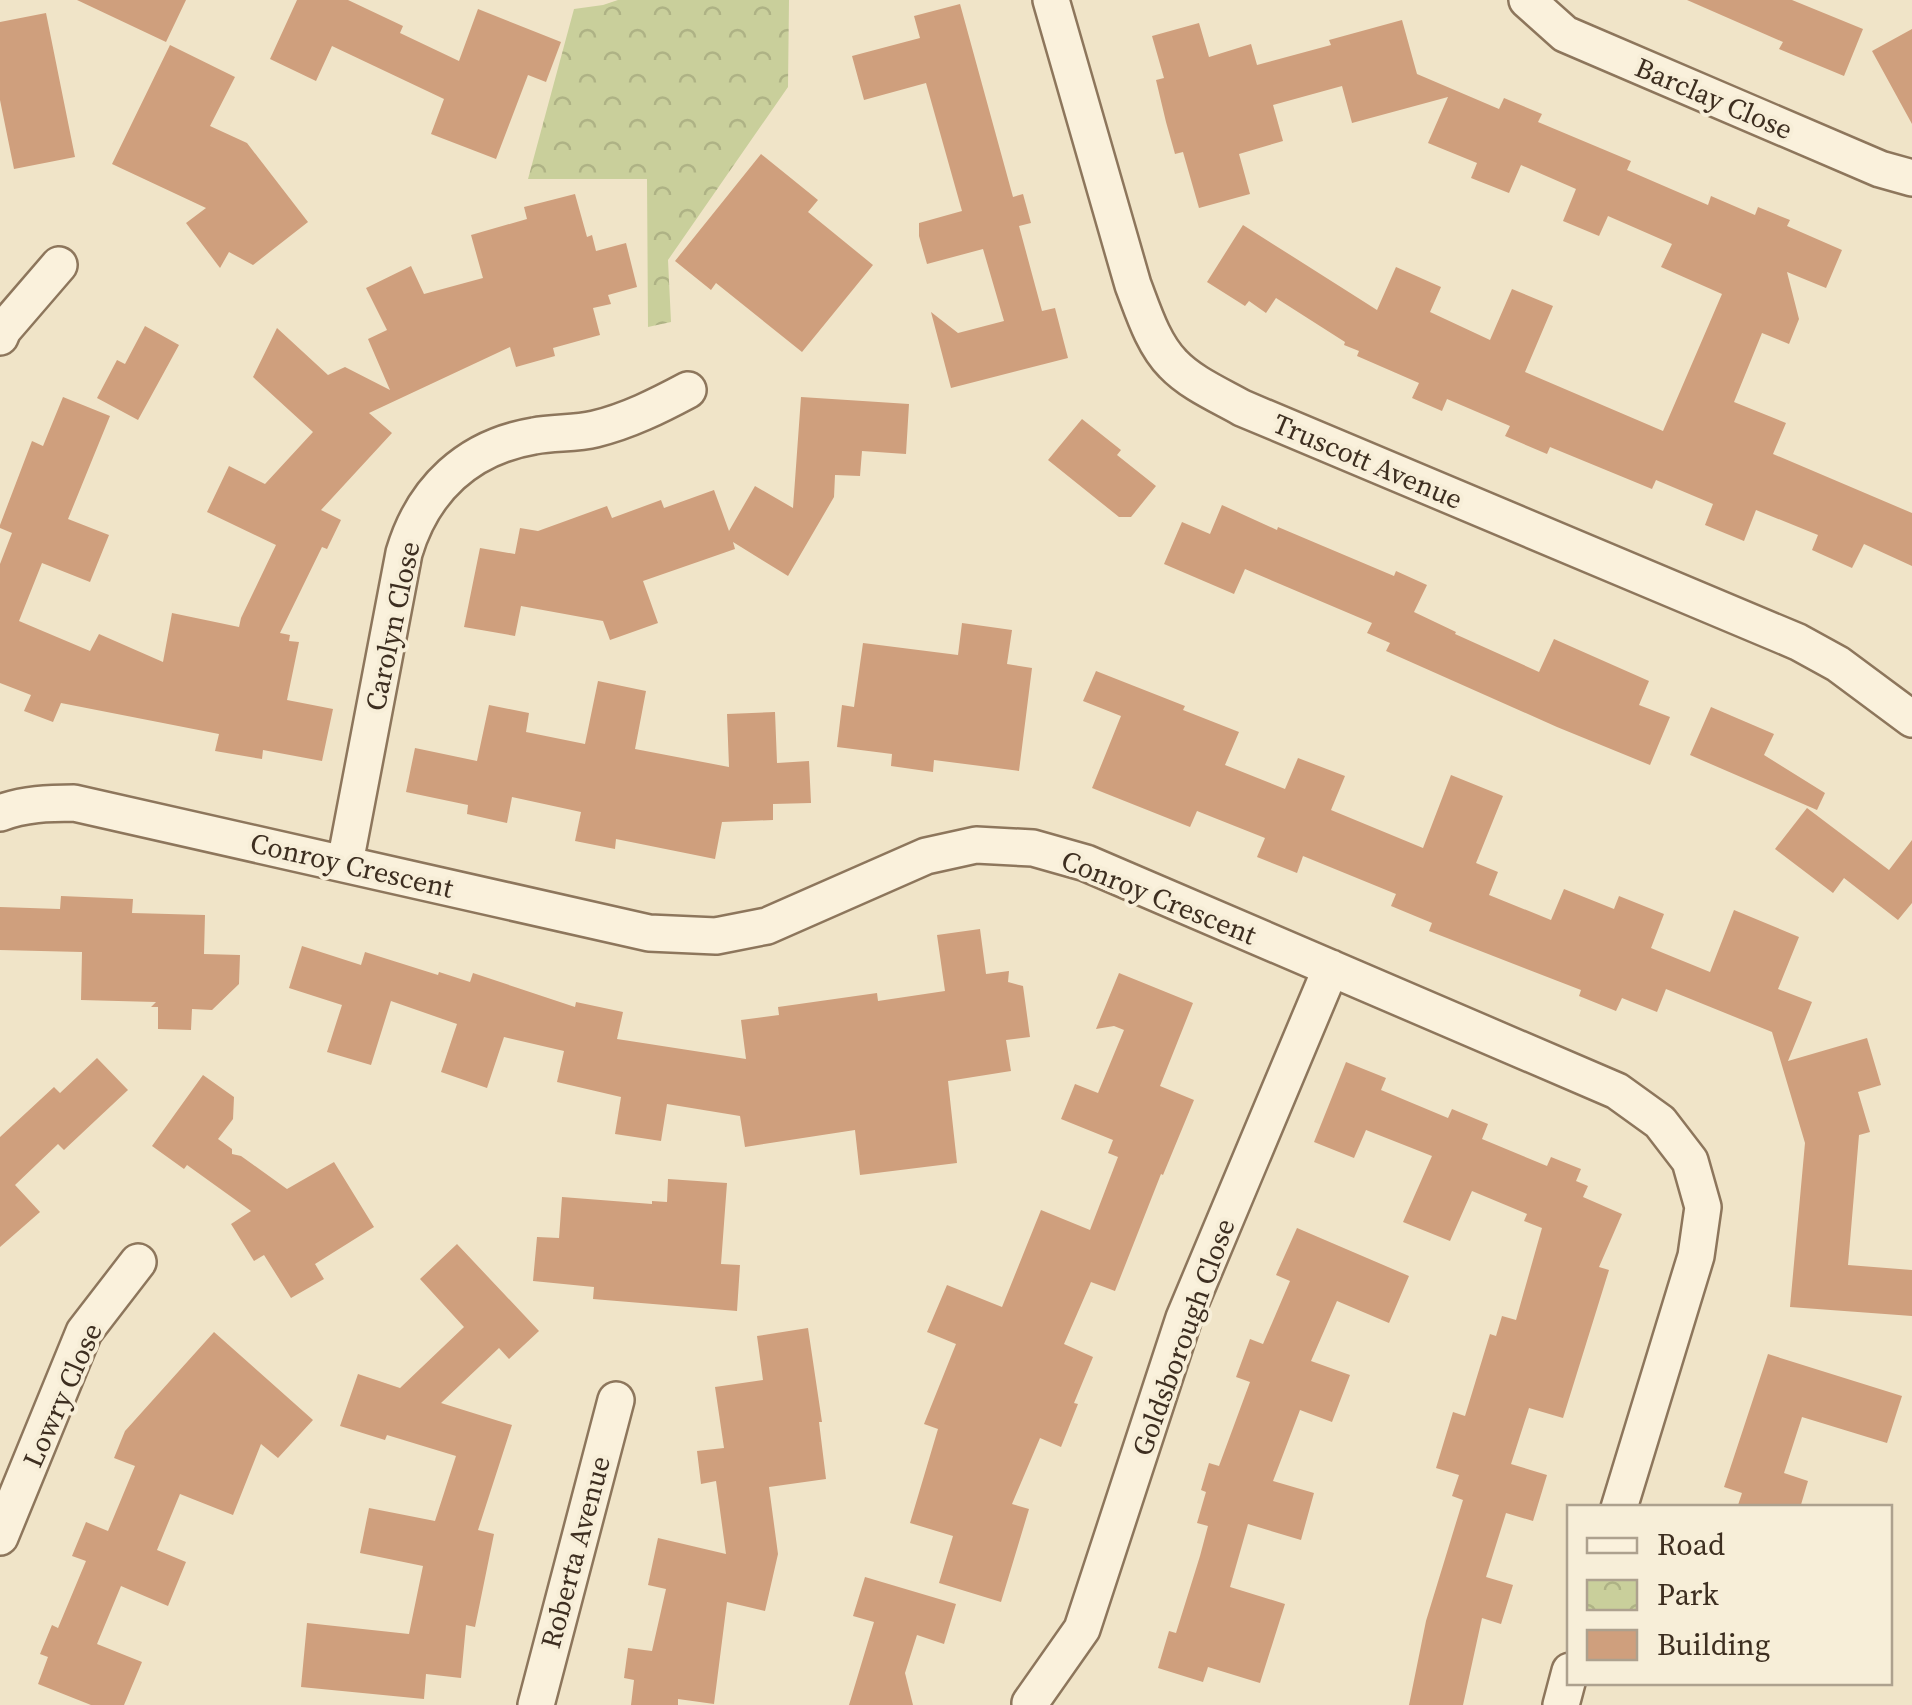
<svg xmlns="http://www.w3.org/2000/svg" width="1912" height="1705" font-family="'Source Serif 4',serif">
  <defs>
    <pattern id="park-crowns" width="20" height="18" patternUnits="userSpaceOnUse" patternTransform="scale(2.5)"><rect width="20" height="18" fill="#c9cf9b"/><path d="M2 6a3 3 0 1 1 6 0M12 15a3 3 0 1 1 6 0" fill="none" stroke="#aeb285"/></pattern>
  </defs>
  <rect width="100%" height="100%" fill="#f0e4c8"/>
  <path fill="url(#park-crowns)" d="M618,0H789L788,87L668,260L671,322L648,327L647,179H528L574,9L603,5Z"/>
  <path fill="#cf9f7d" d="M77,0H186L166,42Z
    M297,0H348L403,26L400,33L459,61L478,9L561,42L546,82L528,75L496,159L431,134L444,99L332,46L316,81L270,59Z
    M1687,0H1792L1863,29L1844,76L1779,49L1783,42Z
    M960,4L1013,197L1023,194L1031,223L1019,226L1042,311L1055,308L1068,358L951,388L931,312L958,333L1004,321L983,249L927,264L919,236V223L962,211L926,83L864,100L852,56L920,38L914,16Z
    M46,13L75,157L14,169L0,100V22Z
    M1402,20L1417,74L1499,109L1504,98L1542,114L1538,122L1631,161L1627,170L1708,205L1711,196L1755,215L1758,207L1790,220L1787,226L1842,250L1826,288L1787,272L1799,319L1789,344L1762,333L1734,402L1786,423L1773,454L1912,513V566L1864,544L1852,568L1812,550L1818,535L1756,510L1744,541L1705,525L1713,504L1656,480L1652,489L1550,447L1547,454L1505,436L1510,426L1447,399L1442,411L1412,398L1419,383L1357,356L1359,351L1344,345L1345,342L1276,298L1266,313L1249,301L1245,306L1207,282L1243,225L1377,310L1396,267L1441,287L1430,312L1490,340L1512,289L1553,306L1525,372L1663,431L1722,294L1661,267L1672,244L1608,216L1599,236L1563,221L1576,189L1521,165L1509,193L1471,178L1477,163L1428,143L1448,97L1352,123L1342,86L1273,105L1283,141L1239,154L1250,194L1199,208L1183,152L1175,154L1166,122L1156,80L1164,78L1152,36L1199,23L1209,57L1251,44L1257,65L1331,45L1329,40Z
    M1912,29V124L1872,51Z
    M170,45L235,77L210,126L247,143L308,222L253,265L229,252L220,268L186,223L206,208L112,164Z
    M761,154L818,200L808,212L873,265L802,352L716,283L711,290L675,261Z
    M575,194L587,237L592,235L596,251L626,243L637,287L608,295L611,304L593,308L600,335L553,348L555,356L516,367L510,347L369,413L392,433L321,510L341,520L327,549L322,547L280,633L290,635L289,641L299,642L287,700L333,709L322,761L263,750L262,759L215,751L219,734L61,703L53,722L24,711L31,695L0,683V564L12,533L0,528V525L32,441L43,446L63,397L110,416L68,519L109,535L90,582L42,563L19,621L90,651L99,634L163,662L172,613L239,627L241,618L276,545L207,512L229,466L265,484L313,432L253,377L277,328L328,375L345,367L390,390L368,339L387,330L366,288L411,266L424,294L483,278L471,235L527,219L524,207Z
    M145,326L179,345L138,420L97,398L117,360L125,364Z
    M801,397L909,404L906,454L862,451L860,476L835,475L834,497L788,576L733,542L735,549L643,581L658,623L610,640L603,621L521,606L515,636L464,627L480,548L515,554L520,528L538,531L607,506L612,518L661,500L664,508L714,490L729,531L755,486L793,508Z
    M1082,419L1121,450L1117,455L1156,486L1131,517H1119L1048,460Z
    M1222,505L1277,530L1278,527L1394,576L1396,571L1427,585L1414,612L1456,632L1455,634L1539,672L1554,639L1649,681L1639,705L1670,717L1650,765L1557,727L1386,651L1390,643L1367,633L1372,623L1245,569L1234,594L1164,564L1182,522L1210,534Z
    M962,623L1012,630L1007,664L1032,668L1019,771L934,760L933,772L891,766L892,754L837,747L842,705L854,707L863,643L958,655Z
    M1096,671L1185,706L1183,710L1239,732L1225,765L1285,789L1298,758L1345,776L1331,810L1423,848L1451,775L1503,796L1476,863L1498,872L1489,895L1551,920L1564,889L1614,909L1619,896L1664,914L1651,948L1710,972L1734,910L1799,937L1778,989L1812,1002L1788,1061L1867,1038L1881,1085L1858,1092L1870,1132L1859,1135L1848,1265L1912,1270V1316L1790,1307L1805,1143L1772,1032L1666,989L1657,1012L1622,998L1616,1011L1579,996L1581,990L1429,931L1432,923L1391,906L1396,894L1303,856L1297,873L1257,857L1265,838L1197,811L1190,827L1092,788L1121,716L1083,701Z
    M598,681L646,691L635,749L729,767L727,714L775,712L777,763L809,761L811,803L773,804V820L722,822L715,859L616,839L615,849L575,841L581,812L512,797L507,823L467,814L468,805L406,792L415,748L477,761L489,705L529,713L526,732L585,744Z
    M1711,707L1774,734L1764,755L1825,793L1817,810L1690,755Z
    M1807,808L1889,870L1912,840V903L1898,920L1844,878L1833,893L1775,849Z
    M61,896L133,899L132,913L205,915L204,954L240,955L239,984L212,1010L192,1009L191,1030L158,1029V1007H151L156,1002L81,1000L82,952L0,950V907L60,909Z
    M980,929L986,974L1009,971L1008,982L1023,986L1030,1037L1006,1040L1011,1071L948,1081L957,1163L860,1175L855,1130L745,1147L740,1116L667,1104L661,1141L615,1134L621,1097L557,1082L564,1051L504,1037L487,1088L441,1072L457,1024L391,1001L371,1065L327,1052L342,1005L289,988L302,946L361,965L365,952L438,975L439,972L470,982L473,973L575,1007L576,1002L623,1012L617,1039L746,1059L741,1020L779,1015L778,1007L877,993L878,1001L945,991L937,935Z
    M1119,973L1193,1003L1160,1086L1194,1100L1163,1175L1161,1174L1115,1291L1091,1282L1064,1344L1093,1357L1074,1403L1078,1404L1061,1447L1040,1438L1012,1504L1029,1509L1001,1602L939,1583L953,1536L910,1523L938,1429L924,1424L956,1344L927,1332L947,1285L1002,1307L1041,1210L1090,1230L1118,1157L1108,1153L1113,1140L1061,1119L1075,1084L1098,1093L1124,1030L1114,1026L1096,1029Z
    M97,1058L128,1090L64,1150L58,1144L15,1185L40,1212L0,1247V1137L54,1087L60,1093Z
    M1346,1062L1386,1078L1381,1090L1448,1118L1452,1109L1488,1124L1482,1139L1547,1166L1551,1157L1581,1169L1576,1181L1588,1186L1583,1197L1622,1214L1599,1267L1609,1270L1563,1418L1529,1408L1511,1464L1547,1475L1533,1521L1506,1513L1486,1577L1513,1585L1501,1624L1482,1618L1463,1705H1409L1426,1621L1463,1500L1452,1496L1459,1475L1436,1468L1453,1412L1465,1416L1490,1334L1496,1336L1502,1316L1516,1320L1542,1228L1524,1221L1527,1214L1472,1191L1450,1241L1403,1222L1432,1156L1366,1130L1354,1158L1314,1142Z
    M203,1075L234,1097L233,1119L218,1139L232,1149V1154L241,1156L287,1189L334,1162L374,1227L315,1264L324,1279L291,1298L264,1255L254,1261L231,1224L251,1211L187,1165L184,1169L152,1146Z
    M668,1179L727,1183L721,1264L740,1265L737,1311L593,1299L594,1287L533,1281L537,1237L559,1238L562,1197L652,1204V1201L667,1202Z
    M1297,1228L1409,1276L1389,1323L1337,1301L1311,1361L1350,1375L1332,1422L1300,1410L1273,1481L1314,1493L1301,1540L1248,1524L1230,1587L1285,1604L1260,1683L1208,1667L1203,1682L1158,1668L1169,1631L1176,1633L1200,1556L1208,1526L1197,1523L1206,1492L1201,1490L1209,1463L1219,1466L1250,1382L1236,1377L1250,1339L1263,1344L1290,1281L1276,1275Z
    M457,1244L539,1331L509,1359L499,1348L441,1403L512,1425L478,1530L494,1534L475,1627L466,1625L461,1678L426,1674L424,1699L301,1687L307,1623L409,1634L423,1566L360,1553L369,1508L435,1521L456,1456L387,1435L385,1440L340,1426L358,1374L400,1388L464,1327L420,1279Z
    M808,1328L822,1422H819L826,1479L769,1487L778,1554L765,1611L727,1602L714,1704L678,1699V1705H631L634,1680L624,1678L628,1648L652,1651L666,1589L648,1585L658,1538L726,1554L716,1481L701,1484L697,1451L724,1448L715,1387L763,1380L757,1336Z
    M214,1332L313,1420L278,1458L261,1444L233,1515L180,1494L157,1550L186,1562L168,1606L121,1586L97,1644L142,1662L124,1705H91L38,1684L48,1657L40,1654L52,1625L58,1628L86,1561L72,1556L86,1522L108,1531L135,1466L114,1458L125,1431Z
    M1768,1354L1902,1396L1887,1443L1802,1417L1784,1473L1808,1481L1800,1508H1737L1742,1493L1724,1487Z
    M865,1577L956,1604L944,1644L917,1635L905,1673L913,1705H849L874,1622L853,1616Z"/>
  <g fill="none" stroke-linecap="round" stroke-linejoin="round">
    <defs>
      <path id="street" d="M1051,0L1133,285C1143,311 1153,344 1173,364C1191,383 1219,395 1242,408L1798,642L1838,664L1912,719
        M1527,0L1565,34L1880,169L1912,178
        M0,337L3,330L59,265
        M0,813C24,804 49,803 74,803L649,933L716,936L767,926L926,856L976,845L1033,848L1086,863L1617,1091L1660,1122L1690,1161L1703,1207L1696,1256L1619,1508
        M345,863L404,553C423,489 468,447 534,436C554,432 575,434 595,429C628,421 658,406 688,390
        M0,1537L84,1332L138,1262
        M1030,1703L1082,1629L1184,1318L1331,968
        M536,1705L616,1400
        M1561,1705L1570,1671"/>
    </defs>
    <use href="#street" stroke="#8d765c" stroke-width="40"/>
    <use href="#street" stroke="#faf1dc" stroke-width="35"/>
  </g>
  <g text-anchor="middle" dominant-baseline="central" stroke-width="8" stroke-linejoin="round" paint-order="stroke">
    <g font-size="28" fill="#3d2e20" stroke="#f7eed8">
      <text transform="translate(1714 98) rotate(23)">Barclay Close</text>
      <text transform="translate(1368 461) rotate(23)">Truscott Avenue</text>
      <text transform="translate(392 626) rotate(-78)">Carolyn Close</text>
      <text transform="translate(352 865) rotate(13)">Conroy Crescent</text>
      <text transform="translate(1159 897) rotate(22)">Conroy Crescent</text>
      <text transform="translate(1183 1337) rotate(-70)">Goldsborough Close</text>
      <text transform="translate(62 1395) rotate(-66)">Lowry Close</text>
      <text transform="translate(575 1552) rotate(-75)">Roberta Avenue</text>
    </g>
  </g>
  <rect x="1567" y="1505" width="325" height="180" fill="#f7eed8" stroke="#ada18e" stroke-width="2.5"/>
  <rect x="1587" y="1538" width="50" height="15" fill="#faf1dc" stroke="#ada18e" stroke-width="2.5"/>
  <text x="1657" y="1555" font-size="30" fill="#3d2e20">Road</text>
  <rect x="1587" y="1580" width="50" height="30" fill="url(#park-crowns)" stroke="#ada18e" stroke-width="2.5"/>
  <text x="1657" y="1605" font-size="30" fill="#3d2e20">Park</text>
  <rect x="1587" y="1630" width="50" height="30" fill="#cf9f7d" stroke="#ada18e" stroke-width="2.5"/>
  <text x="1657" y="1655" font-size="30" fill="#3d2e20">Building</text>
</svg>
